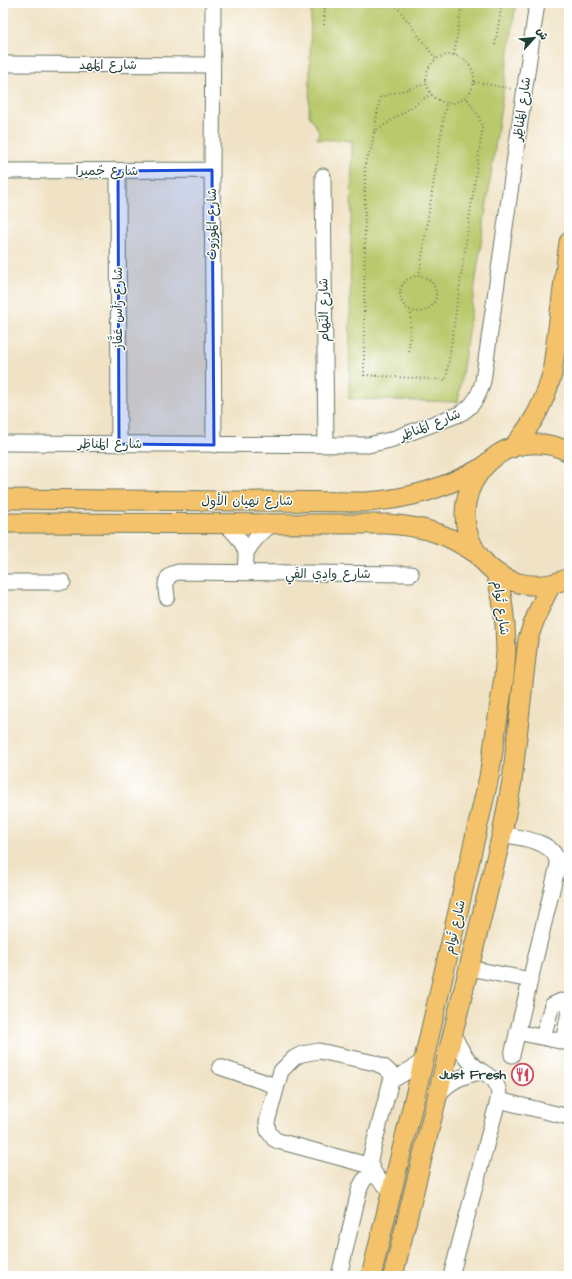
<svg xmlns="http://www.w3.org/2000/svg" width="572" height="1279" font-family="'Architects Daughter','Playpen Sans Arabic',sans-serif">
  <rect width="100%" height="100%" fill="#fff"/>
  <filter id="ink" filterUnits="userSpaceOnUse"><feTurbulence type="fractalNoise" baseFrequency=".025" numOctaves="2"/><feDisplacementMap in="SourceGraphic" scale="8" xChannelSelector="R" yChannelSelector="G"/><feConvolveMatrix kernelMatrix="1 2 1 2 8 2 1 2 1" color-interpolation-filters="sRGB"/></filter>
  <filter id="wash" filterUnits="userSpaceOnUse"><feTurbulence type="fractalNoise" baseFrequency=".012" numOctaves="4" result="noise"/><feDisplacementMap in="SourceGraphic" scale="16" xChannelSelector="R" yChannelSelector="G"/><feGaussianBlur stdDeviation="0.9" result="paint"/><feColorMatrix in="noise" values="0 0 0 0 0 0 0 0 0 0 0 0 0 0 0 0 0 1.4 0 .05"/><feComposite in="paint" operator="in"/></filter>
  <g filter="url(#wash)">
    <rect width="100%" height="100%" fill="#f0e2c4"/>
    <path fill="#b9c96c" stroke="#6c8350" d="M311,3H516L458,402L349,399L352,141L317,139L319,131L309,115Z"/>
  </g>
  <g filter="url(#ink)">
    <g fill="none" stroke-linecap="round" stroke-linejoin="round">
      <defs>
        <path id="minor" d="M213,3L212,170L214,445
          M3,64L212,65
          M3,171L212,170
          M118,171L119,444
          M323,176L326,445
          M3,443L368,445L390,440L457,415C472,409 479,397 483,381L537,3
          M224,523C233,531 244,542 246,554C246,560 245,567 245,573
          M246,553C253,540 262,531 274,523
          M3,582H63
          M167,597C165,585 164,575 178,572L411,574
          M502,834C522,839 556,840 558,865L512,1055
          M469,968L530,980
          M517,1032L569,1043
          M543,1037L552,1005L561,1001L566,1003L569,1008
          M563,1042L569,1012
          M220,1067L276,1086
          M438,1095C450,1081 463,1075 481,1072
          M498,1100L569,1117
          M371,1166L278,1141L274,1139L268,1131L267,1122L281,1071L294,1058L302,1054L319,1051L375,1063L384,1067L395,1077
          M392,1191C381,1182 371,1174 370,1159L391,1081L416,1066L424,1059
          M339,1276L360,1187L364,1180L373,1172
          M451,1276L499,1097C499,1075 484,1076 471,1063C463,1055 458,1044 453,1034"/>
        <path id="major" d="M512,448C533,424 544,404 552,374L569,242
          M569,452C553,443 534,442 516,446C503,450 490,459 481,470C434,530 499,610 569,578
          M3,499L366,502C410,499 446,488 485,466
          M3,523L388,524C425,527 446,533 477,554
          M371,1276L424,1059L489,777L504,677L506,651L505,625L502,599L496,574
          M393,1276L502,834L512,781L528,639C534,620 541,603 551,585"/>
      </defs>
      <use href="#minor" stroke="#687766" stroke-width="17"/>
      <use href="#major" stroke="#687766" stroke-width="21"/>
      <path stroke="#687766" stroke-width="2" stroke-dasharray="1 3" stroke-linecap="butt" d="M394,3L436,59
        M324,25L325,3
        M495,45L502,3
        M454,55L462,3
        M426 79a24 24 0 1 1 48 0a24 24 0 1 1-48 0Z
        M474,82L513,89
        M426,84L380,97L371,150L365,161L364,375L446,380L482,132C483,119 473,108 466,97
        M374,132L431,94
        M400 294a18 18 0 1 1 36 0a18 18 0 1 1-36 0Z
        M419,276L446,103
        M409,351L411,311"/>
      <use href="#minor" stroke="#fff" stroke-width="15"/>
      <use href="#major" stroke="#f4c26a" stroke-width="19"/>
    </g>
  </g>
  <path fill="#1d4ed8" fill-opacity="0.2" stroke="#1d4ed8" stroke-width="3" stroke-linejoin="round" d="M212,170L214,445L119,444L118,171Z"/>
  <defs>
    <symbol id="restaurant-ring" viewBox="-11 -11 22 22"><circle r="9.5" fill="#fff" stroke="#d1495b" stroke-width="1.5"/><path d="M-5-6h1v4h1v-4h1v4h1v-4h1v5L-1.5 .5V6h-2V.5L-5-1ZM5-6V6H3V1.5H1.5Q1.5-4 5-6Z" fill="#d1495b"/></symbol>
  </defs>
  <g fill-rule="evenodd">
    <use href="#restaurant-ring" x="510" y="1062" width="25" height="25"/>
  </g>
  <g text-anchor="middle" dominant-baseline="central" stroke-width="3" stroke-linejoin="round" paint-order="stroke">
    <g font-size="13" fill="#1f3d34" stroke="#fff">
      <text x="108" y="65">شارع المَهد</text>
      <text transform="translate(522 109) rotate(-82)">شارع المَناظِر</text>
      <text x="107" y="171">شارع جُميرا</text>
      <text transform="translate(212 224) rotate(-90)">شارع المَورُوث</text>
      <text transform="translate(118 308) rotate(-90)">شارع رَأس عَفَّاز</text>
      <text transform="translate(324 310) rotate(-91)">شارع النَهام</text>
      <text transform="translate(430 425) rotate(-22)">شارع المَناظِر</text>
      <text x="110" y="444">شارع المَناظِر</text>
      <text x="247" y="501">شارع نهيان الأول</text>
      <text x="328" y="574">شارع وادِي الفَي</text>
      <text transform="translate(501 608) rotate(82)">شارع تُوام</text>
      <text transform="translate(455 927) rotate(-77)">شارع تُوام</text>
    </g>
    <g font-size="13" font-weight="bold" fill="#1f3d34" stroke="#fff" text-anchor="end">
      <text x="506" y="1075">Just Fresh</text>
    </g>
  </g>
  <rect width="572" height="1279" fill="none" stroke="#fff" stroke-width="16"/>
  <g transform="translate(534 38) rotate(63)" stroke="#ffffff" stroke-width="3" paint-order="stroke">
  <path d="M0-3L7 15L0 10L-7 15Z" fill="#1f3d34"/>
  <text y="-6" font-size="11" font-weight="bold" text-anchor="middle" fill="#1f3d34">ش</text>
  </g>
</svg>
